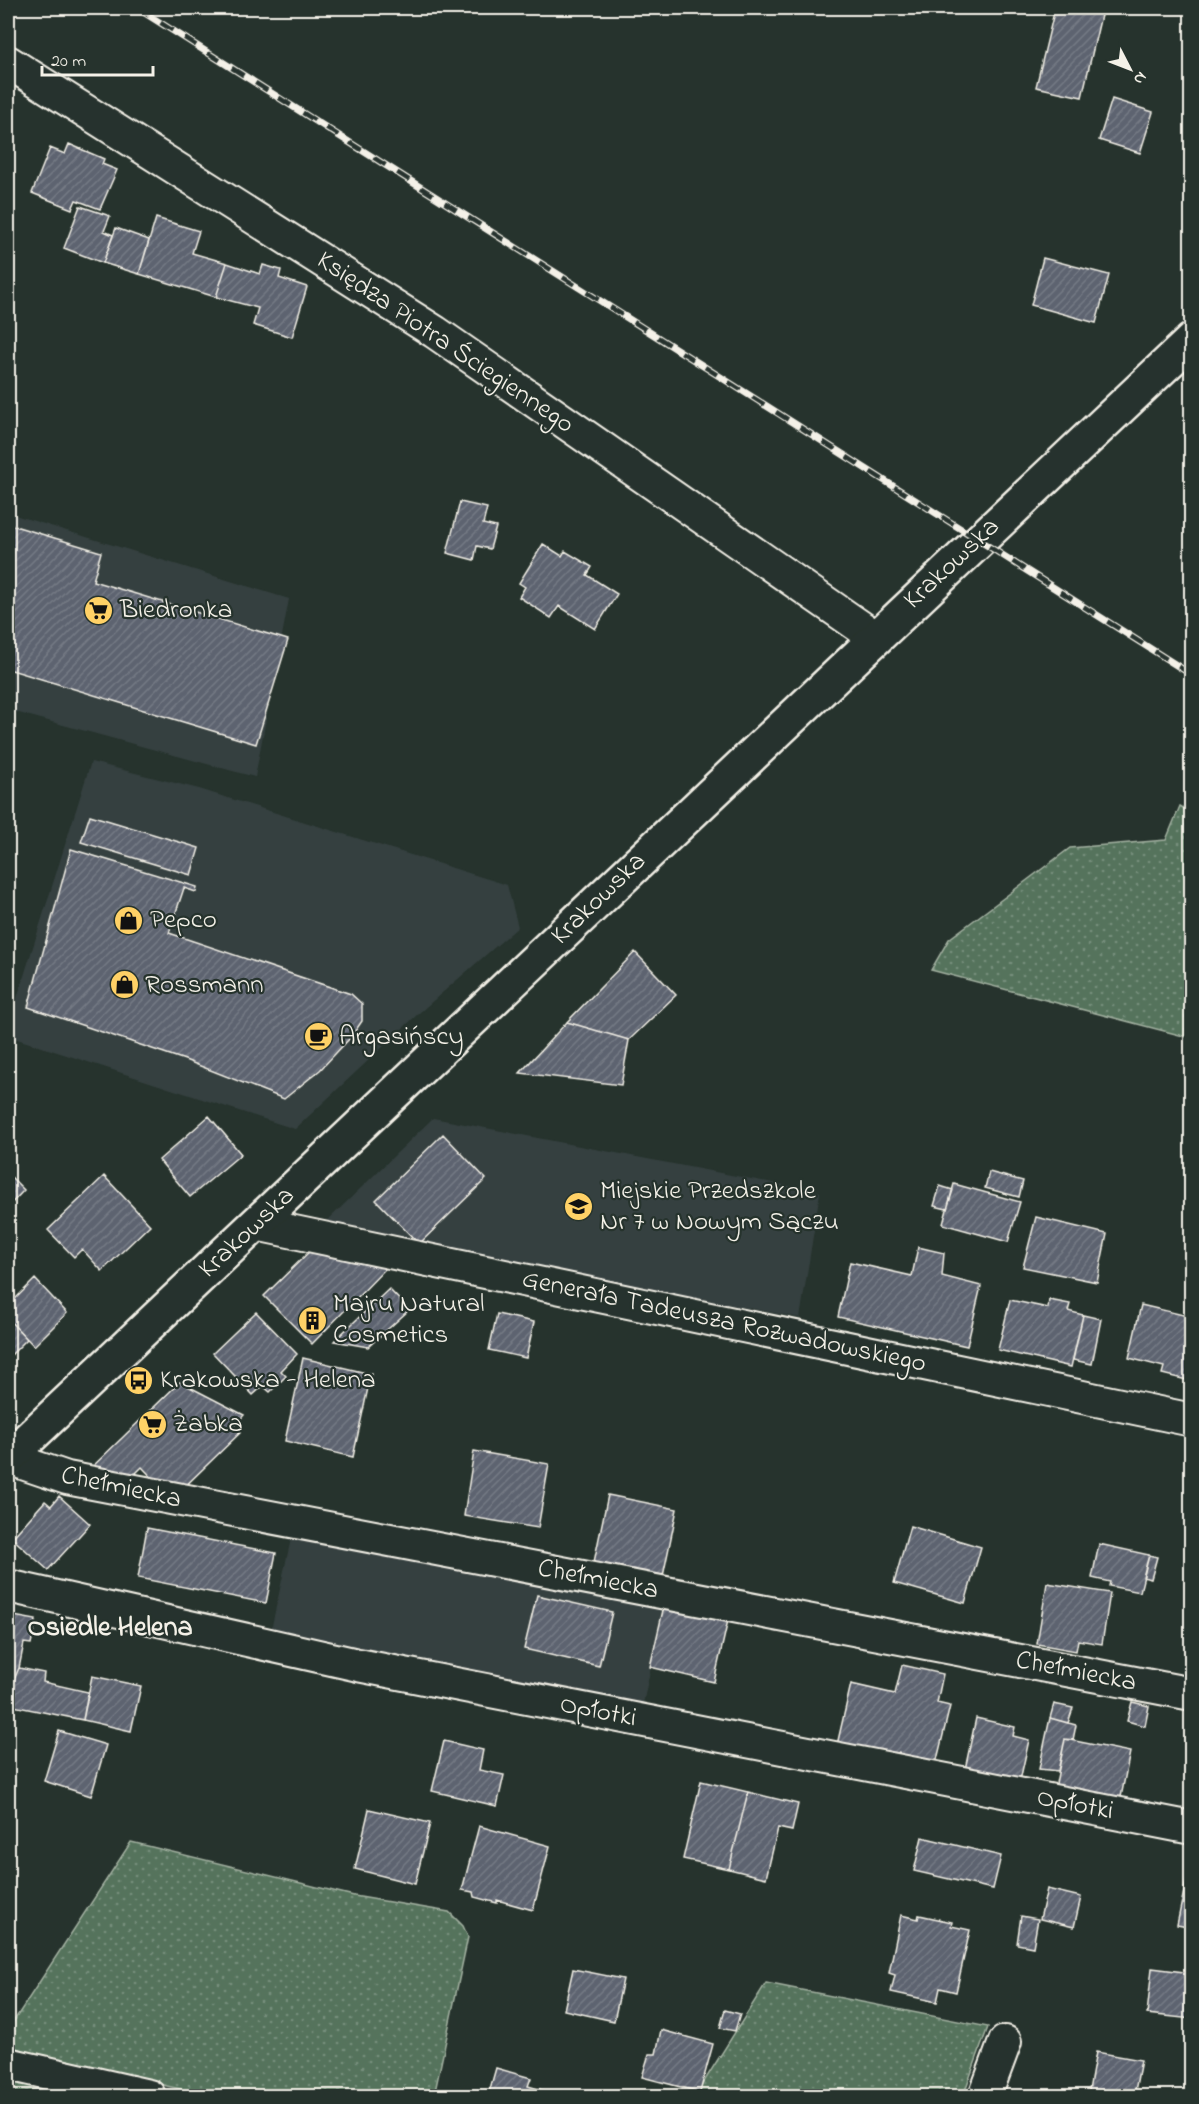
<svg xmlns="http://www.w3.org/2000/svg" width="1199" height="2104" font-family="'Indie Flower',sans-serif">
  <defs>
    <pattern id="grass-dots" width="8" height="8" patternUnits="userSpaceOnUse" patternTransform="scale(1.5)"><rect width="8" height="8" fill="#54735c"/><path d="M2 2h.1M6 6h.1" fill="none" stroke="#768e7b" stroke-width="1.8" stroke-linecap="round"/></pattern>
    <pattern id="building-hatch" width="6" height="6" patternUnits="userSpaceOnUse" patternTransform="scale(1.5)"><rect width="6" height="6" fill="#5d6370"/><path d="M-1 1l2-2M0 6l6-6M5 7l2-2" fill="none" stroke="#757a84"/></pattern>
  </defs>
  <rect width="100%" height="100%" fill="#26332d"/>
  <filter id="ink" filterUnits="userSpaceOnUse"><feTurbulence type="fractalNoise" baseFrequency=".0167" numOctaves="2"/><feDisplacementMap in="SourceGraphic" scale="12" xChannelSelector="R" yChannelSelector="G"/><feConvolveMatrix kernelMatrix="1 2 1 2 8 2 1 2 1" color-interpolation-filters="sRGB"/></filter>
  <g filter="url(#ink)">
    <path fill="#364141" d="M8,513L289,599L255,777L8,710Z
      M91,762L199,789L507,885L518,927L419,1013L295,1129L8,1036V1027Z
      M433,1118L820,1192L800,1318L396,1240L326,1222Z
      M291,1539L664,1606L641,1713L271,1630Z"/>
    <path fill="url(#grass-dots)" stroke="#a4b2a2" stroke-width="1.5" d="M1180,806L1191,813V1038L931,970L949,939L1070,848L1166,840Z
      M131,1842L354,1896L449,1912L463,1926L468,1937L434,2096H212L8,2051V2030Z
      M766,1983L988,2027L963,2096H695Z
      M8,2072L93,2096H8Z"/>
    <path fill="url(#building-hatch)" stroke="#f4f1e8" stroke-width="1.5" d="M1055,8H1086L1102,11L1082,97L1036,87Z
      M1112,99L1153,112L1140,153L1099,140Z
      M69,144L104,159L102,164L117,170L100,209L76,200L72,209L32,193L50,148L65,154Z
      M80,206L110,216L104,231L113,235L103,263L64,248Z
      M156,218L199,231L192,253L227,263L216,297L139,274Z
      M116,228L149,240L139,274L103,263Z
      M1043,258L1109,275L1096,323L1031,305Z
      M227,263L260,274L263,265L281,270L279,278L307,287L292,337L253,325L258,308L216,297Z
      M460,502L487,508L483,524L496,527L490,549L477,546L474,560L447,553Z
      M8,524L101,552L93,581L288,640L256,744L8,669Z
      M543,544L562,556L565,551L592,567L587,575L617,594L595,629L559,606L551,618L519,597L525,587L519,583Z
      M90,815L199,848L191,875L81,842Z
      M71,849L197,887L196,892L184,888L169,933L351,994L362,1004V1021L351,1037L320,1070L284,1099L185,1060L28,1007Z
      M635,952L676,995L629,1040L567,1022Z
      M567,1022L629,1040L621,1085L520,1073Z
      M209,1116L241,1154L190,1197L159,1160Z
      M443,1134L486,1179L419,1244L376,1200Z
      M989,1172L1023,1181L1019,1197L985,1188Z
      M8,1174L24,1190L8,1207Z
      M104,1176L150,1225L102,1271L82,1249L74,1257L48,1230Z
      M954,1184L1020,1202L1008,1242L943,1224Z
      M940,1186L953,1190L947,1209L934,1206Z
      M1036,1217L1107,1234L1097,1282L1023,1267Z
      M918,1247L944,1253L942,1276L981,1286L967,1346L838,1317L850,1262L912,1276Z
      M313,1248L387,1267L312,1344L264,1296Z
      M35,1279L67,1313L34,1346L8,1319V1306Z
      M389,1289L409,1310L368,1347L334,1341Z
      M1010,1300L1048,1308L1049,1300L1070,1304L1068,1311L1083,1315L1071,1367L998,1350Z
      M1141,1305L1192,1317L1191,1381L1162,1374L1164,1367L1129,1358Z
      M256,1312L297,1354L281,1371L286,1376L270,1392L263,1386L253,1395L213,1353Z
      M497,1314L534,1322L526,1358L489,1350Z
      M1083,1315L1101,1319L1092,1364L1073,1360Z
      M8,1319L27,1339L8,1358Z
      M303,1358L371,1374L353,1457L285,1441Z
      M180,1382L244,1415L232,1428L240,1433L177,1494L162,1488L142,1467L131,1478L91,1468Z
      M474,1451L549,1464L538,1528L464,1516Z
      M608,1495L677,1509L662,1581L593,1567Z
      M59,1496L90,1524L48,1570L12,1538L45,1501L51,1506Z
      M910,1526L981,1547L965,1603L894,1583Z
      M147,1528L276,1553L266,1603L138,1578Z
      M1099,1544L1149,1555L1140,1592L1109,1586L1110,1582L1092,1578Z
      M1149,1555L1157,1557L1151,1579L1143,1577Z
      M1047,1583L1110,1593L1102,1644L1078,1640L1076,1651L1037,1644Z
      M537,1595L612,1612L599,1666L524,1649Z
      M664,1606L728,1620L714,1682L650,1667Z
      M8,1615L36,1620L31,1644L24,1643L19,1668L8,1693Z
      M902,1665L943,1674L937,1703L950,1706L935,1768L837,1745L851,1684L895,1694Z
      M19,1668L44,1673L43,1682L88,1692L83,1720L8,1705V1693Z
      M92,1676L141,1686L131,1731L83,1720Z
      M1132,1702L1149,1706L1145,1726L1127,1721Z
      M1054,1704L1073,1708L1068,1723L1050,1718Z
      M976,1718L1015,1727L1013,1736L1029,1740L1019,1785L964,1774Z
      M1050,1718L1076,1725L1073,1740L1065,1739L1058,1771L1039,1769Z
      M59,1731L106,1745L91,1796L44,1781Z
      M1065,1739L1130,1752L1119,1807L1054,1793Z
      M444,1741L483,1750L479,1770L504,1775L497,1806L432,1791Z
      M701,1781L748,1792L729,1869L683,1859Z
      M748,1792L798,1804L792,1831L778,1828L766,1878L729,1869Z
      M369,1809L430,1823L415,1884L355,1869Z
      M479,1826L550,1846L533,1910L497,1900V1903L474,1897L473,1892L462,1890Z
      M922,1837L1001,1856L993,1889L914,1871Z
      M1190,1862H1192V1928L1177,1925Z
      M1047,1889L1081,1897L1074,1927L1040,1919Z
      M901,1915L918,1919L919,1915L952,1922L951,1926L970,1930L956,1992L940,1988L937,2002L891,1992L895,1975L889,1973Z
      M1021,1916L1038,1919L1033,1947L1017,1944Z
      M1152,1968L1192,1973V2019L1147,2014Z
      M573,1969L623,1979L614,2021L564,2010Z
      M725,2010L740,2014L735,2031L720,2028Z
      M661,2030L713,2044L700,2092L642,2077L649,2054H656Z
      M1096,2052L1141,2060L1134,2096H1088Z
      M496,2068L531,2078L528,2086L553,2093L552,2096H488Z"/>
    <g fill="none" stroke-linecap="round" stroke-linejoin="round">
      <defs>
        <path id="minor" d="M8,62L435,332L875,637
          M256,1224L1192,1420
          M8,1458L67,1478L1192,1694
          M8,1586L358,1665L1192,1828
          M8,2064L149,2096
          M985,2096L1005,2042"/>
        <path id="secondary" d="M8,1458L1192,340"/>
      </defs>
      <use href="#minor" stroke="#f4f1e8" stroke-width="36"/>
      <use href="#secondary" stroke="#f4f1e8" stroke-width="38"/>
      <use href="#minor" stroke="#26332d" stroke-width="32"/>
      <use href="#secondary" stroke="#26332d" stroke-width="33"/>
      <defs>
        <path id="rail" d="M137,8L1192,675"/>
      </defs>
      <use href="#rail" stroke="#f4f1e8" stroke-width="7"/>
      <use href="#rail" stroke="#26332d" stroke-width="4.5" stroke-dasharray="14" stroke-linecap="butt"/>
    </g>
  </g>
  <defs>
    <symbol id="supermarket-disc" viewBox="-11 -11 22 22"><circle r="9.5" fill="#ffd166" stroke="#26332d"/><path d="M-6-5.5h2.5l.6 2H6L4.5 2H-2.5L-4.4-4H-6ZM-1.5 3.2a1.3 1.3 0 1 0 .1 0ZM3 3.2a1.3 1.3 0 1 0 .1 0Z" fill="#111"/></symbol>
    <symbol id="shop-disc" viewBox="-11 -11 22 22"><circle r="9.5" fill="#ffd166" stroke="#26332d"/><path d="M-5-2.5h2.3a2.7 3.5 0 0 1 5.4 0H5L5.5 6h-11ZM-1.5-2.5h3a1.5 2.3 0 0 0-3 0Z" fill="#111"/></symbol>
    <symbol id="cafe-disc" viewBox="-11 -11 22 22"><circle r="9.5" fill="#ffd166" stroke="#26332d"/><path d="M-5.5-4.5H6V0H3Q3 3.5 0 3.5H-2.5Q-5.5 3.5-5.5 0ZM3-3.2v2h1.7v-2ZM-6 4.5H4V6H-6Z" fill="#111"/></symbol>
    <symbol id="school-disc" viewBox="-11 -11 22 22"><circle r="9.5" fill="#ffd166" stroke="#26332d"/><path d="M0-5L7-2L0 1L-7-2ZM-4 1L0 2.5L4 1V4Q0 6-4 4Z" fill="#111"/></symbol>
    <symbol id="building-disc" viewBox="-11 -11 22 22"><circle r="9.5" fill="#ffd166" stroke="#26332d"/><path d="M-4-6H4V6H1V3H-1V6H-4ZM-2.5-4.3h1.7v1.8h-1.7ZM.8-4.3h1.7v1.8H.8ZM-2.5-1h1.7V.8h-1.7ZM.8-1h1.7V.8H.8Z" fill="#111"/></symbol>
    <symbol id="bus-disc" viewBox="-11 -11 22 22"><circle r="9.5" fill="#ffd166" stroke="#26332d"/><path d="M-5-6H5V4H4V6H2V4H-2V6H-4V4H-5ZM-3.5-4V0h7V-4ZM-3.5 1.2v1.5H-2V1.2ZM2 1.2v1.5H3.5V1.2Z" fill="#111"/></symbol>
  </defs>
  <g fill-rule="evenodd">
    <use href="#supermarket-disc" x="82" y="594" width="33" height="33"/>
    <use href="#shop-disc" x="112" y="904" width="33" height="33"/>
    <use href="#shop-disc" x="108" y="968" width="33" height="33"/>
    <use href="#cafe-disc" x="302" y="1020" width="33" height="33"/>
    <use href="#school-disc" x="562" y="1190" width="33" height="33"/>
    <use href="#building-disc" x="296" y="1304" width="33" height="33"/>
    <use href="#bus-disc" x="122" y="1364" width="33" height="33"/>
    <use href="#supermarket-disc" x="136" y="1408" width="33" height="33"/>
  </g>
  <g text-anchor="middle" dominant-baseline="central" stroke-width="4.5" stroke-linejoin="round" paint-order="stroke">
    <g font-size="27" fill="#f4f1e8" stroke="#26332d">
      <text transform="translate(445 343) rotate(34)">Księdza Piotra Ściegiennego</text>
      <text transform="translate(952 564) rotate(-43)">Krakowska</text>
      <text transform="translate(599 899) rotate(-44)">Krakowska</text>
      <text transform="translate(247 1233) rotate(-43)">Krakowska</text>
      <text transform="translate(724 1322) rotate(12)">Generała Tadeusza Rozwadowskiego</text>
      <text transform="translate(121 1488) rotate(12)">Chełmiecka</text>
      <text transform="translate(598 1580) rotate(11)">Chełmiecka</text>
      <text transform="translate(1076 1672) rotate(11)">Chełmiecka</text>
      <text transform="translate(598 1712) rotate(11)">Opłotki</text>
      <text transform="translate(1075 1805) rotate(11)">Opłotki</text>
    </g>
    <g font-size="27" fill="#f4f1e8" stroke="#26332d" text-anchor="start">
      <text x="120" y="610">Biedronka</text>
      <text x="150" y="920">Pepco</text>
      <text x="145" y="985">Rossmann</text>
      <text x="339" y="1037">Argasińscy</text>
      <text x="600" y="1191">Miejskie Przedszkole<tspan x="600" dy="31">Nr 7 w Nowym Sączu</tspan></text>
      <text x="333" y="1304">Majru Natural<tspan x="333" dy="31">Cosmetics</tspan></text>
      <text x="160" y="1380">Krakowska - Helena</text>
      <text x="173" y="1424">Żabka</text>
    </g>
    <g font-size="28" font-weight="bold" fill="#f4f1e8" stroke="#26332d">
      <text x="110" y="1628">Osiedle Helena</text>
    </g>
  </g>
  <rect width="1199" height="2104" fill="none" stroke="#26332d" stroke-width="30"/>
  <rect x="15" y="15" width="1169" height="2074" fill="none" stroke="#f4f1e8" stroke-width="2" filter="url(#ink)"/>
  <g transform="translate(1130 69) rotate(132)" stroke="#26332d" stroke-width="4.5" paint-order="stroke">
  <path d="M0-4.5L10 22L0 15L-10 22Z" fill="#f4f1e8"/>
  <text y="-9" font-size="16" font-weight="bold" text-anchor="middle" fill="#f4f1e8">N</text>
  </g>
  <path d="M42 66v9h111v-9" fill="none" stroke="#f4f1e8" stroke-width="3"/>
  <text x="51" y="66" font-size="18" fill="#f4f1e8" stroke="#26332d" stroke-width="4.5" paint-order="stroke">20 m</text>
</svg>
